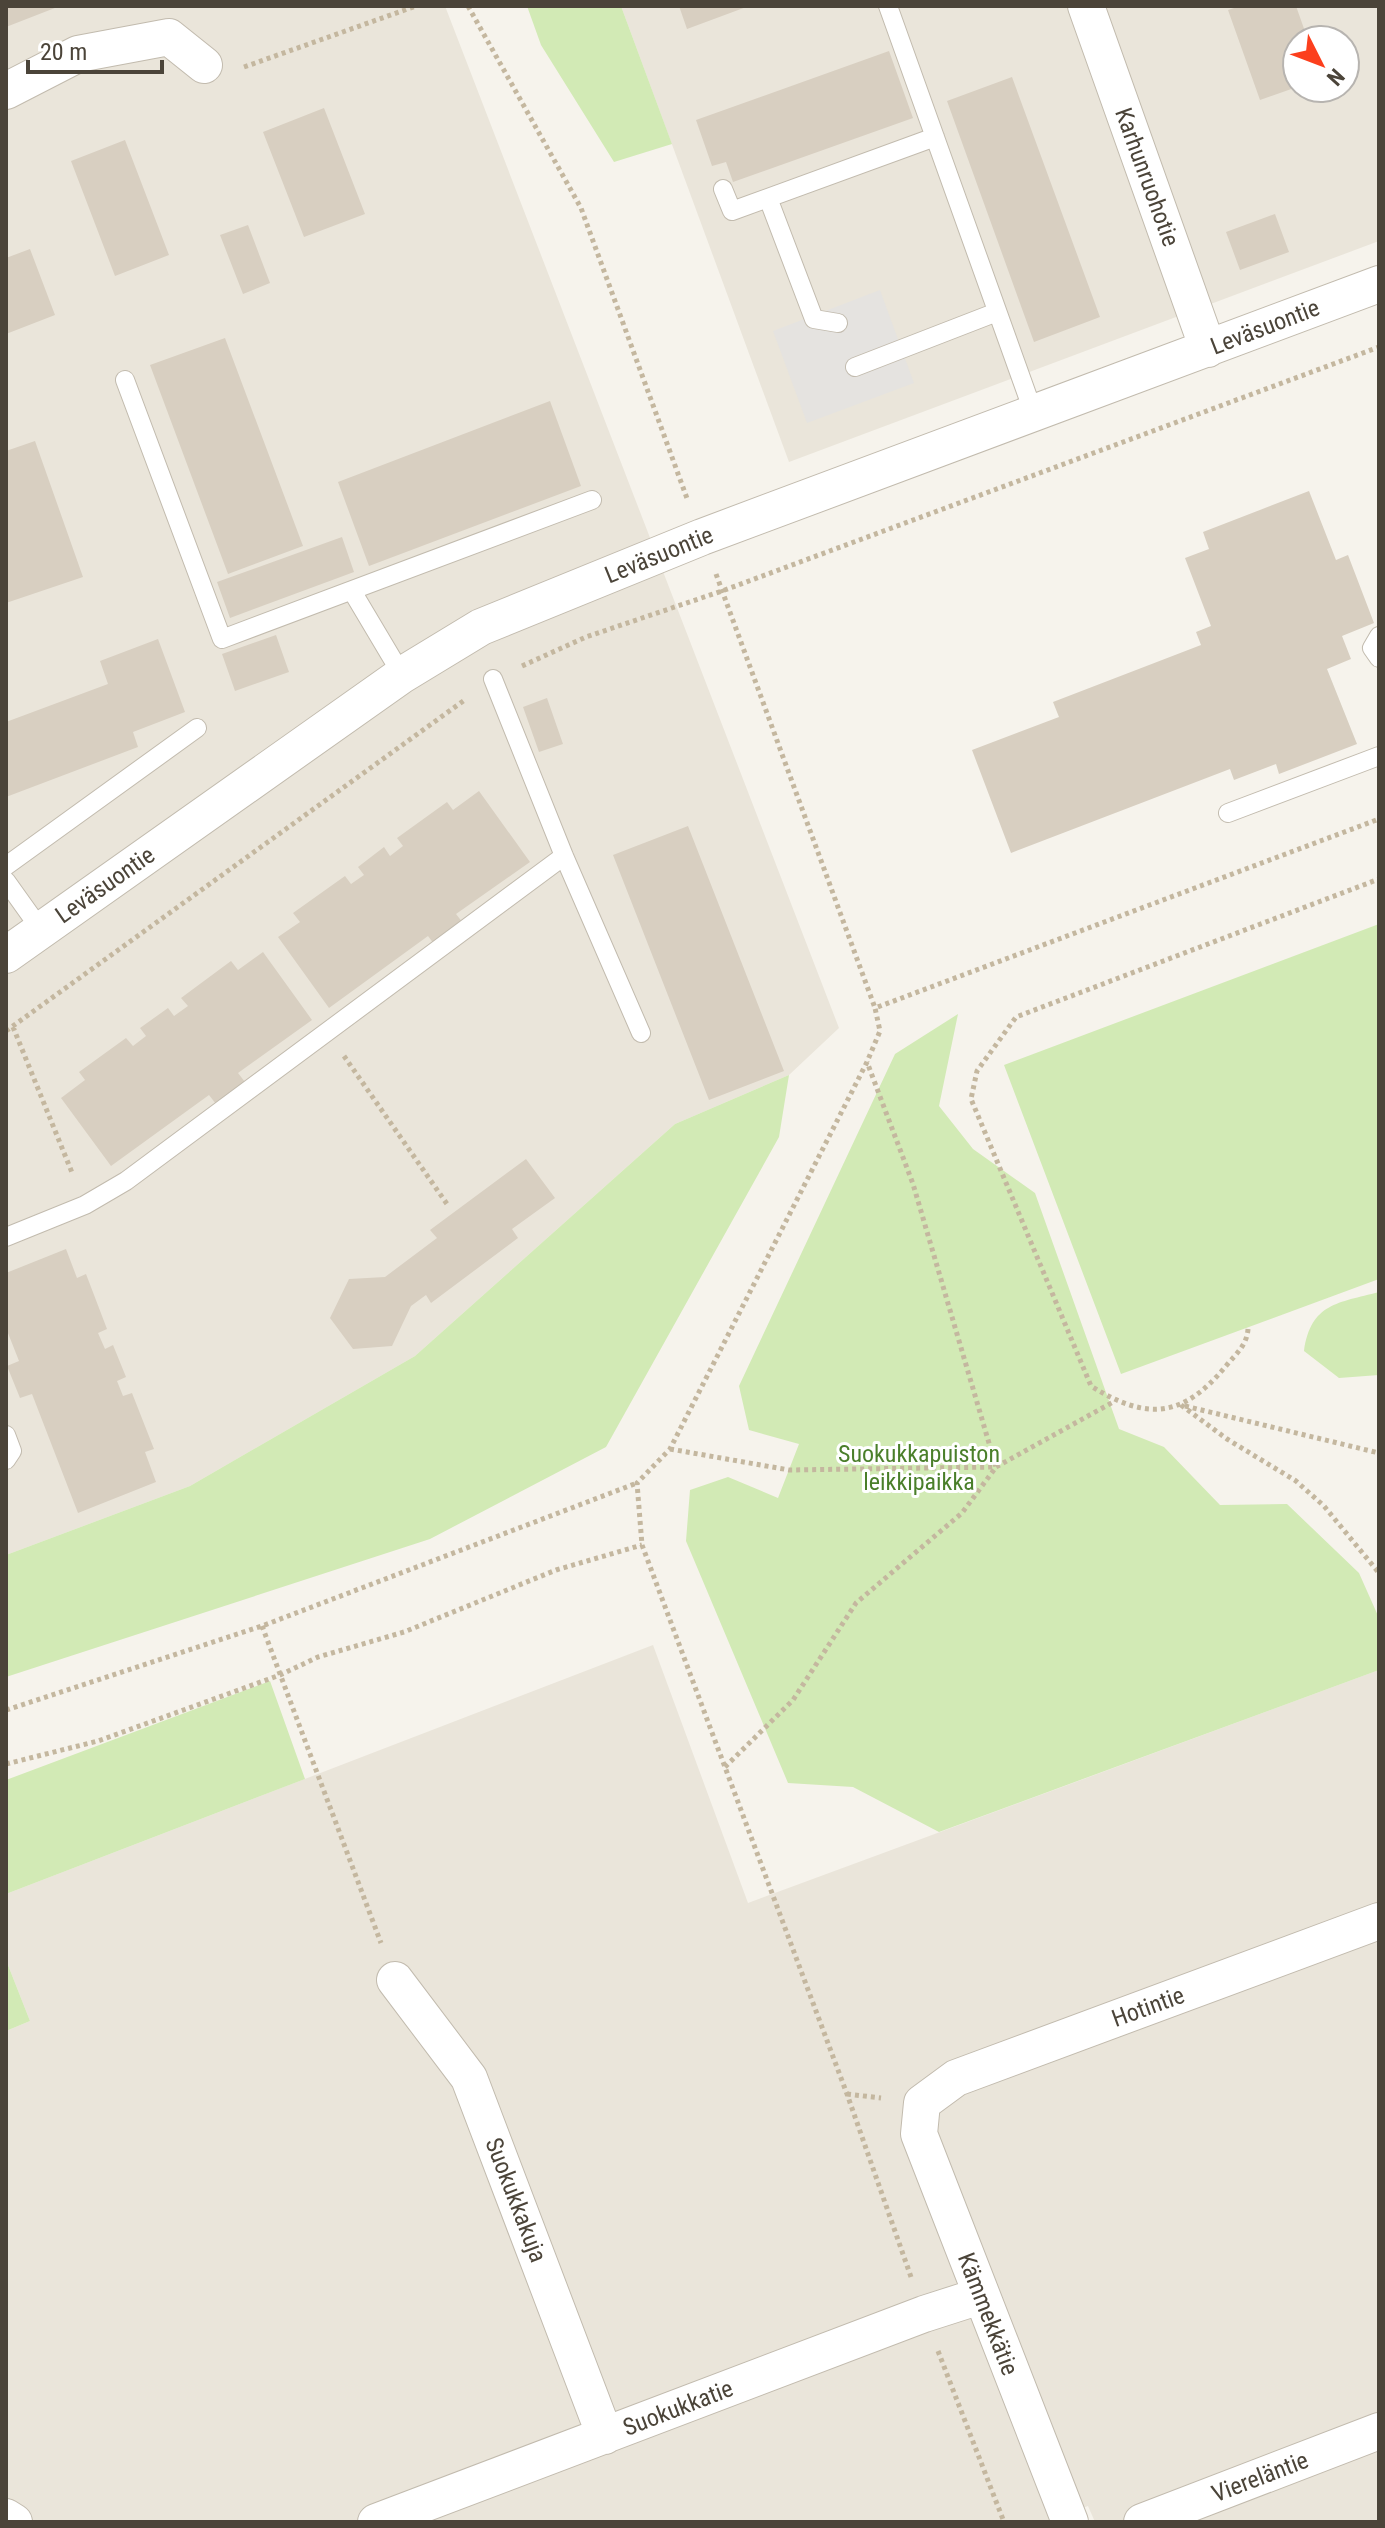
<svg xmlns="http://www.w3.org/2000/svg" width="1385" height="2528" font-family="'Roboto Condensed',sans-serif">
  <rect width="100%" height="100%" fill="#f6f3ec"/>
  <path fill="#eae5da" fill-rule="evenodd" d="M6,6H445L839,1028L789,1075L675,1124L415,1356L190,1486L6,1555Z
    M621,6H1379V241L789,462ZM1297,40H1345V88H1297Z
    M653,1645L748,1903L1379,1670V2522H1095L1088,2506L1043,2522H6V2031L30,2021L6,1960V1894Z"/>
  <path fill="#d2eab5" d="M527,6H621L672,144L614,162L541,45Z
    M1379,924V1279L1121,1374L1004,1065Z
    M958,1014L939,1106L973,1149L1035,1193L1119,1429L1164,1447L1220,1505L1287,1504L1359,1573L1379,1618V1670L939,1832L853,1787L788,1783L686,1541L690,1490L728,1477L778,1498L799,1444L749,1430L739,1386L895,1054Z
    M789,1075L779,1137L606,1447L430,1539L6,1677V1555L190,1486L415,1356L675,1124Z
    M1379,1292V1375L1339,1378L1304,1351C1311,1303 1338,1303 1379,1292Z
    M270,1681L305,1779L6,1894V1780Z
    M6,1960L30,2021L6,2031Z"/>
  <path fill="#e5e3e0" d="M880,290L914,383L807,423L773,331Z"/>
  <path fill="#d8cfc1" d="M6,6H60L6,27Z
    M679,6H749L687,29Z
    M1240,6H1296L1308,40H1297V87L1260,100L1228,10Z
    M889,51L913,118L733,182L726,162L712,166L696,120Z
    M1012,77L1100,317L1034,342L947,101Z
    M324,108L365,214L304,237L263,132Z
    M125,140L169,255L115,276L71,161Z
    M1275,214L1289,252L1240,270L1226,232Z
    M248,225L270,283L243,294L220,235Z
    M30,249L55,315L6,334V258Z
    M225,338L303,546L228,574L150,365Z
    M550,401L581,486L369,566L338,482Z
    M35,441L83,577L6,603V451Z
    M1309,491L1336,560L1348,555L1374,623L1342,636L1351,659L1327,669L1357,744L1279,774L1276,764L1234,780L1230,769L1011,853L972,750L1059,717L1053,702L1201,645L1196,632L1211,626L1185,558L1209,549L1203,532Z
    M342,537L354,572L230,618L217,582Z
    M276,635L289,672L235,691L222,654Z
    M158,639L185,712L133,732L138,747L6,797V722L108,684L100,661Z
    M547,698L563,744L539,752L523,707Z
    M479,791L530,862L456,914L463,923L434,944L428,936L329,1008L278,937L300,922L293,913L345,876L351,884L364,875L358,867L384,847L390,856L403,846L397,838L447,802L453,810Z
    M688,826L784,1071L709,1100L613,855Z
    M263,952L312,1020L238,1073L245,1082L216,1104L209,1095L111,1166L61,1098L85,1080L79,1072L126,1038L133,1046L146,1036L140,1028L168,1008L174,1016L188,1006L181,998L231,961L238,970Z
    M526,1159L555,1198L512,1229L518,1238L431,1303L426,1295L411,1306L392,1346L353,1349L330,1318L349,1279L385,1277L437,1238L430,1230Z
    M66,1249L77,1278L86,1274L107,1329L98,1333L105,1349L113,1345L126,1377L117,1381L123,1396L132,1393L154,1449L145,1452L156,1482L78,1513L32,1394L20,1398L7,1366L19,1361L6,1328V1273Z"/>
  <g fill="none" stroke-linecap="round" stroke-linejoin="round">
    <defs>
      <path id="lane" d="M888,6L1034,414
        M723,189L732,211L935,137
        M768,198L814,319L838,323
        M855,367L997,312
        M125,380L222,639L592,500
        M352,591L402,675
        M1379,636L1372,648L1379,658
        M493,679L564,856L641,1033
        M1228,813L1379,756
        M6,866L197,728
        M6,881L41,930
        M6,1237L85,1205L126,1181L564,856
        M6,1435L12,1451L6,1460"/>
      <path id="street" d="M1086,6L1208,349
        M6,91L78,54L169,37L204,65
        M6,955L402,675L481,627L702,537L1379,284
        M395,1980L469,2078L605,2436
        M6,2517L14,2522
        M376,2522L924,2314L980,2296
        M1070,2522L919,2134L922,2103L956,2078L1379,1921
        M1142,2522L1379,2431"/>
    </defs>
    <use href="#lane" stroke="#c2bbae" stroke-width="20"/>
    <use href="#street" stroke="#c2bbae" stroke-width="38"/>
    <path stroke="#c4b79f" stroke-width="5" stroke-dasharray="4 4" stroke-linecap="butt" d="M468,6L581,208L688,501
      M244,67L416,6
      M716,574L875,1008
      M522,666L586,637L722,591L1379,347
      M13,1027L73,1175
      M6,1031L466,699
      M344,1056L447,1204
      M1248,1329C1247,1345 1236,1354 1226,1366C1183,1418 1147,1421 1091,1386L971,1099L977,1071L1016,1017L1379,879
      M1181,1405L1227,1439L1296,1481L1324,1506L1379,1573
      M1185,1406L1379,1453
      M670,1449L789,1470L996,1467L1115,1401
      M262,1626L381,1943
      M6,1710L262,1626L637,1483
      M6,1764L98,1741L280,1675L318,1657L404,1632L556,1570L642,1545
      M725,1767L793,1700L856,1603L962,1513L996,1467L913,1184L867,1062
      M847,2094L881,2098
      M911,2277L847,2094L642,1545L637,1483L670,1449L867,1062L880,1031L875,1008L1379,819
      M938,2351L1004,2522"/>
    <use href="#lane" stroke="#fff" stroke-width="18"/>
    <use href="#street" stroke="#fff" stroke-width="36"/>
  </g>
  <g text-anchor="middle" dominant-baseline="central" stroke-width="6" stroke-linejoin="round" paint-order="stroke">
    <g font-size="24" fill="#4b4439" stroke="#fff">
      <text transform="translate(1147 177) rotate(70)">Karhunruohotie</text>
      <text transform="translate(1265 327) rotate(-21)">Leväsuontie</text>
      <text transform="translate(659 555) rotate(-22)">Leväsuontie</text>
      <text transform="translate(105 885) rotate(-35)">Leväsuontie</text>
      <text transform="translate(1148 2007) rotate(-20)">Hotintie</text>
      <text transform="translate(516 2200) rotate(69)">Suokukkakuja</text>
      <text transform="translate(988 2314) rotate(69)">Kämmekkätie</text>
      <text transform="translate(678 2408) rotate(-21)">Suokukkatie</text>
      <text transform="translate(1260 2477) rotate(-21)">Viereläntie</text>
    </g>
    <g font-size="24" fill="#4a7f2a" stroke="#fff">
      <text x="919" y="1454">Suokukkapuiston<tspan x="919" dy="28">leikkipaikka</tspan></text>
    </g>
  </g>
  <rect width="1385" height="2528" fill="none" stroke="#4b4439" stroke-width="16"/>
  <g transform="translate(1321 64) rotate(132)"><circle r="38" fill="#ffffff" stroke="#b7b4b0" stroke-width="2"/>
  <path d="M0-6L14 30L0 20L-14 30Z" fill="#fc3f1d"/>
  <text y="-12" font-size="22" font-weight="bold" text-anchor="middle" fill="#4b4439">N</text>
  </g>
  <path d="M28 60v12h134v-12" fill="none" stroke="#4b4439" stroke-width="4"/>
  <text x="40" y="60" font-size="24" fill="#4b4439" stroke="#ffffff" stroke-width="6" paint-order="stroke">20 m</text>
</svg>
